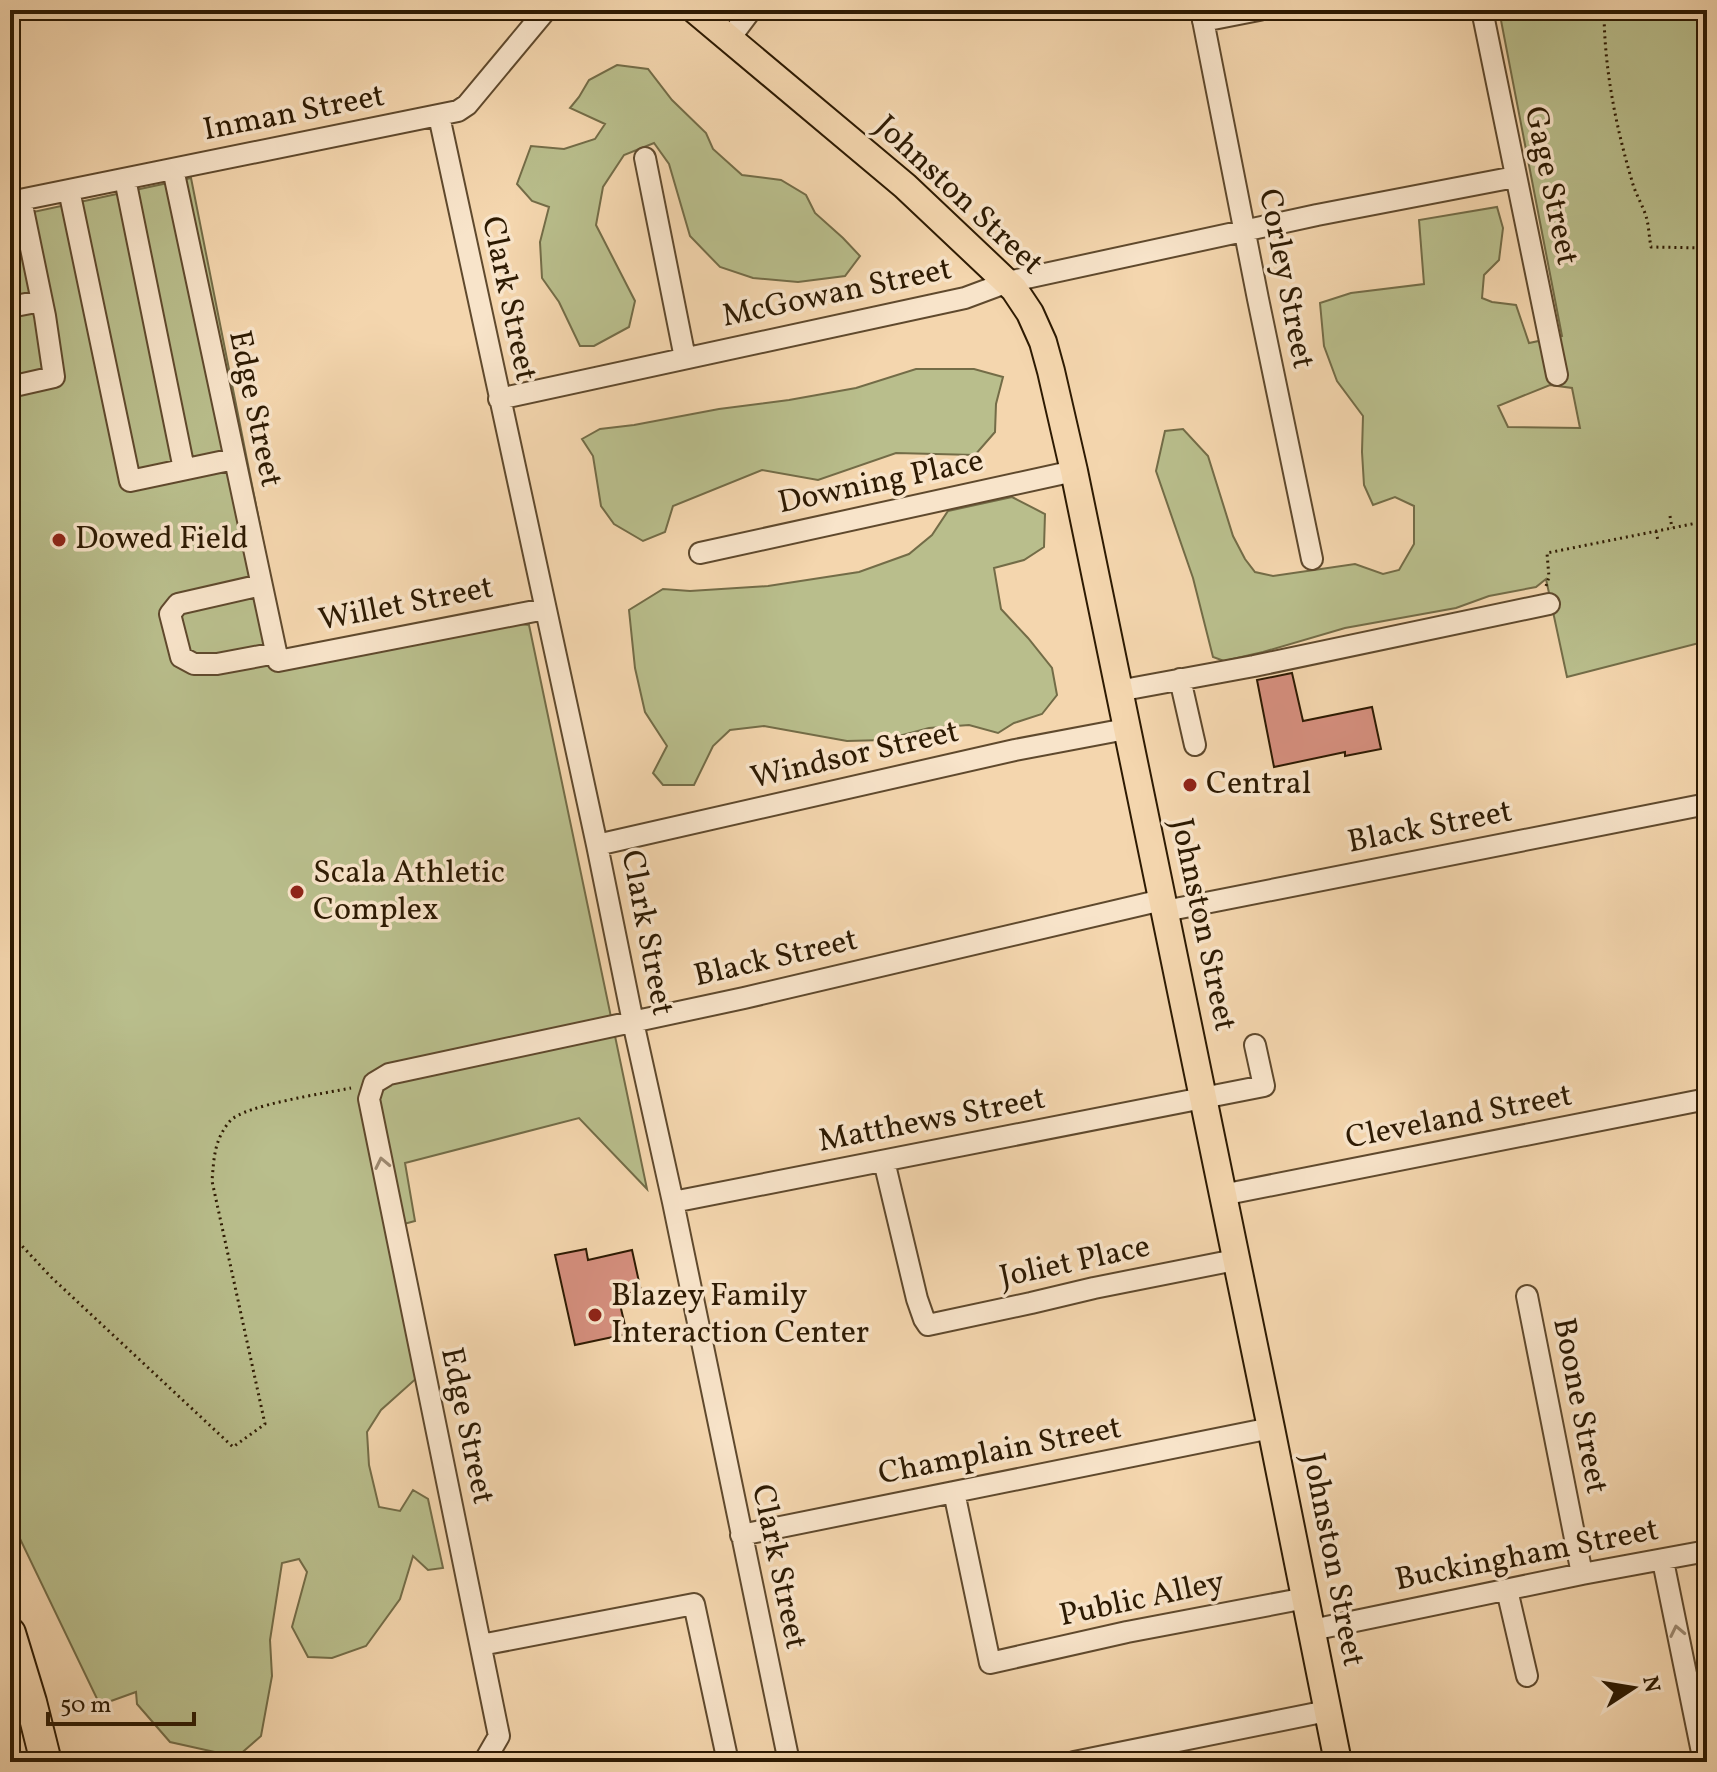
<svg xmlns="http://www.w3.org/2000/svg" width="1717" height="1772" font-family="Vollkorn,serif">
  <rect width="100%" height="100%" fill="#f4d6ae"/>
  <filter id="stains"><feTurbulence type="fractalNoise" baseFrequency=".0025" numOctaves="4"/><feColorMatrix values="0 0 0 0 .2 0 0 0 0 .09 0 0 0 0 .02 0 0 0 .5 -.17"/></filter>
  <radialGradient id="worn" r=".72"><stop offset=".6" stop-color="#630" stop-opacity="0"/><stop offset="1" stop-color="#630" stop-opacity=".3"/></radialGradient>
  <path fill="#b9be8c" stroke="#736c47" stroke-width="2" fill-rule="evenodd" d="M1499,10H1707V246L1705,247L1707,256V641L1567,677L1546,579L1536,587L1489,596L1456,608L1345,628L1263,652L1224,661L1213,657L1193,578L1156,471L1165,431L1183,429L1208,456L1233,536L1245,559L1255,572L1273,576L1355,564L1383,574L1399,570L1414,544V506L1395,497L1373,505L1364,485L1362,452L1363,416L1337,381L1324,346L1320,303L1351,293L1424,284L1419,220L1497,207L1503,228L1499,260L1484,275L1482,298L1492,302L1516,305L1529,343L1562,336ZM1550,385L1572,388L1580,428L1508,427L1498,406Z
    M617,65L648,69L672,100L706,133L713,149L742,175L781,180L806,195L815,213L843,238L860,256L845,276L798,282L753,278L720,267L690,236L669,164L654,143L624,155L603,187L596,225L635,301L629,327L594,346H580L559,302L542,278L540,242L549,207L532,201L517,184L531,146L564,149L595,139L605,124L570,108L579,97L589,80Z
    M191,178L288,666L512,623L529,625L647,1189L579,1118L405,1163L415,1221L389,1228L419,1376L381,1410L367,1432L369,1465L379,1507L400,1511L413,1490L428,1499L443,1568L428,1570L413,1556L400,1599L366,1646L332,1658L308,1657L292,1627L307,1572L299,1559L282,1563L270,1640L272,1676L261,1736L237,1757L170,1742L137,1704L136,1692L100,1705L10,1518V217Z
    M916,369H974L1003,377L996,404L995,432L975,455L896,453L818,480L762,470L673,506L665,532L643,541L614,524L601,506L593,456L582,439L600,429L634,425L719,409L789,400L856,388Z
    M1012,497L1045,514L1044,547L1024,560L994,568L1001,609L1028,638L1052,668L1057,695L1042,714L1014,723L998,733L969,725L929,728L884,740L847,741L764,726L730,730L713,746L694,785H663L653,773L667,746L645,712L635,668L629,610L663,589L690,591L768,586L859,572L909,554L932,535L948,511Z"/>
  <path fill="#d58f7e" stroke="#2d1a02" stroke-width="2" d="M1292,673L1303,721L1372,707L1381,749L1345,756V752L1274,767L1257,680Z
    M586,1249L588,1260L632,1250L641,1291L618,1296L627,1334L575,1345L555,1255Z"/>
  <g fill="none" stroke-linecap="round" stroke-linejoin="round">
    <defs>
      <path id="minor" d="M1201,10L1258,299L1312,559
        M1482,10L1557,375
        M1203,21L1259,10
        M730,38L751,10
        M439,116L597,845L633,1022L673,1202L789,1762
        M645,158L685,358
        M173,169L278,661L545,609
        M125,179L184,469
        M69,190L130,481L234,459
        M10,202L458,111L467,105L546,10
        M10,307L41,301
        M10,387L54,377L45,316L21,200
        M499,399L965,298L1008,282L1317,215L1515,177
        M700,553L1074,471
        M261,585L178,604L170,614L181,657L194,664H217L276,653
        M1180,679L1195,745
        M1118,691L1254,666L1549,604
        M597,845L1015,750L1126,729
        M1165,911L1707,804
        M884,1161L917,1299L924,1319L928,1325L1031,1303L1094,1288L1235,1260
        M1222,1195L1707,1099
        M673,1202L1264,1086L1255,1045
        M1527,1296L1582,1574
        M954,1492L990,1663L1127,1632L1306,1598
        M741,1535L1271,1428
        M1663,1561L1704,1762
        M1507,1590L1527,1676
        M1312,1630L1582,1574L1707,1551
        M481,1645L694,1604L728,1762
        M484,1762L499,1736L369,1099L374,1083L389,1074L744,998L1162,900
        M1074,1762L1327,1711"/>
      <path id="major" d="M695,10L905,186L1014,289L1030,313L1043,342L1051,371L1074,471L1271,1428L1338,1762"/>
      <path id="highway" d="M10,1633L31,1702L46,1762"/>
    </defs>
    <use href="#minor" stroke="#5f492d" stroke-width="24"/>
    <use href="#major" stroke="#2d1a02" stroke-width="30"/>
    <use href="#highway" stroke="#2d1a02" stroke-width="34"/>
    <path stroke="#2d1a02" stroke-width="3" stroke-dasharray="2 4" stroke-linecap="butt" d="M1611,10L1604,15C1605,72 1616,127 1632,181C1635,193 1642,204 1646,216C1649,226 1649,237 1651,247L1707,248
      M1670,516L1672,528
      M1656,531L1658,541
      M1546,586L1549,577L1547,553L1707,521
      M10,1233L51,1277L233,1447L265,1424L212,1181C214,1158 214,1140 230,1121C244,1105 327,1093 351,1088"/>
    <use href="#minor" stroke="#f8e4ca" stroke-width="20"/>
    <use href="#major" stroke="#f4d6ae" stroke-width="26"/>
    <use href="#highway" stroke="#f4d6ae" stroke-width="30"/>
  </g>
  <defs><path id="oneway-chevron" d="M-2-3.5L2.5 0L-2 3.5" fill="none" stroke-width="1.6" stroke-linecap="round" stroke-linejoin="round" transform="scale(2)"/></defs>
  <g stroke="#9d8970">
    <use href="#oneway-chevron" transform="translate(382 1163) rotate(-102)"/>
    <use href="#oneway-chevron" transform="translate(1677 1631) rotate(-102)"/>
  </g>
  <g fill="#8f2418" stroke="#f8e4ca" stroke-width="3">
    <circle cx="59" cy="540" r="8"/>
    <circle cx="1190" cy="785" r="8"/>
    <circle cx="297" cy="892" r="8"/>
    <circle cx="595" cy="1315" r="8"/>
  </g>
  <g text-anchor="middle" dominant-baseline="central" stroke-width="7" stroke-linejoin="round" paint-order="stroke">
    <g font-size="32" fill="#2d1a02" stroke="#f8e4ca">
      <text transform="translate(294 114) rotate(-11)">Inman Street</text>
      <text transform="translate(1550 186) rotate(78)">Gage Street</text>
      <text transform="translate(958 196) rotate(43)">Johnston Street</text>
      <text transform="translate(1285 279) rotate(79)">Corley Street</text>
      <text transform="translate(837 294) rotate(-12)">McGowan Street</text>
      <text transform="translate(508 299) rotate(78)">Clark Street</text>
      <text transform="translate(254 409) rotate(78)">Edge Street</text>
      <text transform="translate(881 483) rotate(-12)">Downing Place</text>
      <text transform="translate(406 605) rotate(-11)">Willet Street</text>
      <text transform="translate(855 756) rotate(-13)">Windsor Street</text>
      <text transform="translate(1430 828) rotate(-11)">Black Street</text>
      <text transform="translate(1202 925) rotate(78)">Johnston Street</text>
      <text transform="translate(646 933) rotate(79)">Clark Street</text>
      <text transform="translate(776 959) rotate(-13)">Black Street</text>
      <text transform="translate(1459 1118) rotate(-11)">Cleveland Street</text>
      <text transform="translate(932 1121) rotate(-11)">Matthews Street</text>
      <text transform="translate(1075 1263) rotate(-12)">Joliet Place</text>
      <text transform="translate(1579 1406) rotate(79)">Boone Street</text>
      <text transform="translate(466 1426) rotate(78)">Edge Street</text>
      <text transform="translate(1000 1452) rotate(-11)">Champlain Street</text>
      <text transform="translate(1527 1556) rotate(-11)">Buckingham Street</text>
      <text transform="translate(1332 1560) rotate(79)">Johnston Street</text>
      <text transform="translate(778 1567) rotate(78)">Clark Street</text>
      <text transform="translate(1142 1600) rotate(-12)">Public Alley</text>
    </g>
    <g font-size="32" fill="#2d1a02" stroke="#f8e4ca" text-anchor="start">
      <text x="75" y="540">Dowed Field</text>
      <text x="1206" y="785">Central</text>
      <text x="313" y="874">Scala Athletic<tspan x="313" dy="37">Complex</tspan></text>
      <text x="611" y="1297">Blazey Family<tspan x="611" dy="37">Interaction Center</tspan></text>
    </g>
  </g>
  <rect width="1717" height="1772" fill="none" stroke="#f4d6ae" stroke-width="40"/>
  <rect x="12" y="12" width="1693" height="1748" fill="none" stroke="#2d1a02" stroke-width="4"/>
  <rect x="20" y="20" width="1677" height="1732" fill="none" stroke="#2d1a02" stroke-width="2"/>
  <g transform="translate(1633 1688) rotate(78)" stroke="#f8e4ca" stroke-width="6" paint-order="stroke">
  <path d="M0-6L14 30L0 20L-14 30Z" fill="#2d1a02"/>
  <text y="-12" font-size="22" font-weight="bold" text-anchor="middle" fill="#2d1a02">N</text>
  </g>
  <path d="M48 1712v12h146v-12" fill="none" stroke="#2d1a02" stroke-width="4"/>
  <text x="60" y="1712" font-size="24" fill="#2d1a02" stroke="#f8e4ca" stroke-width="6" paint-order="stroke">50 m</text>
  <rect width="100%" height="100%" filter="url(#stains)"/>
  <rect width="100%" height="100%" fill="url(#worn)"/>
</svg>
